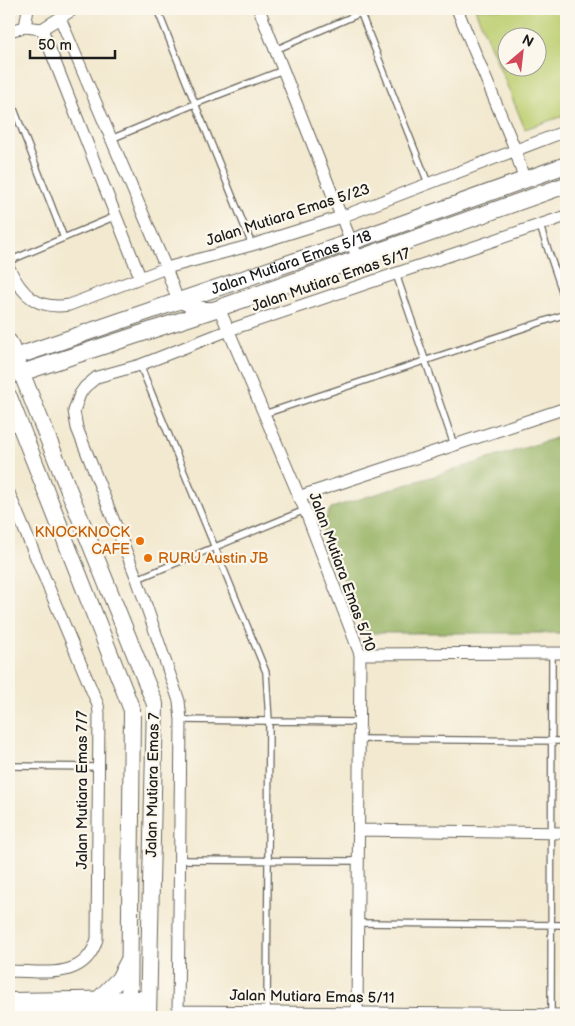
<svg xmlns="http://www.w3.org/2000/svg" width="575" height="1026" font-family="'Balsamiq Sans',sans-serif">
  <rect width="100%" height="100%" fill="#fbf7ec"/>
  <filter id="ink" filterUnits="userSpaceOnUse"><feTurbulence type="fractalNoise" baseFrequency=".02" numOctaves="2"/><feDisplacementMap in="SourceGraphic" scale="10" xChannelSelector="R" yChannelSelector="G"/><feConvolveMatrix kernelMatrix="1 2 1 2 8 2 1 2 1" color-interpolation-filters="sRGB"/></filter>
  <filter id="wash" filterUnits="userSpaceOnUse"><feTurbulence type="fractalNoise" baseFrequency=".0096" numOctaves="4" result="noise"/><feDisplacementMap in="SourceGraphic" scale="20" xChannelSelector="R" yChannelSelector="G"/><feGaussianBlur stdDeviation="1.12" result="paint"/><feColorMatrix in="noise" values="0 0 0 0 0 0 0 0 0 0 0 0 0 0 0 0 0 1.4 0 .05"/><feComposite in="paint" operator="in"/></filter>
  <g filter="url(#wash)">
    <rect width="100%" height="100%" fill="#f3e9d0"/>
    <path fill="#bdcf72" stroke="#6c7647" fill-rule="evenodd" d="M475,9H566V115L525,129ZM508,38H538V68H508Z"/>
    <path fill="#96b264" stroke="#596740" d="M566,435V633H366L321,526L331,508Z"/>
  </g>
  <g filter="url(#ink)">
    <g fill="none" stroke-linecap="round" stroke-linejoin="round">
      <defs>
        <path id="lane" d="M157,9L252,245
          M359,9L428,183
          M275,50L370,9
          M9,96L64,238
          M111,139L195,104L283,70
          M540,226L566,303
          M9,261L116,216
          M396,274L454,445
          M140,365L266,672L269,721L267,1011
          M264,414L566,314
          M137,579L305,510
          M181,720L359,722
          M359,739L566,741
          M9,766L99,767
          M180,860L358,861
          M358,923L566,925
          M551,1014L552,653"/>
        <path id="street" d="M259,9L358,259
          M457,9L515,149L524,179
          M60,18L166,268L178,301L190,307L219,308L305,510L360,654L357,1012
          M25,27L28,9
          M42,29L140,277
          M9,31L25,27L42,29L74,9
          M9,268C22,295 37,310 69,305L166,268L252,245L341,217L566,131
          M9,493L98,705L99,713L97,939C85,981 44,971 9,971
          M298,497L566,408
          M360,654L566,653
          M359,830L566,833
          M178,1011L566,1015
          M178,1017L181,720L179,701L137,579L77,428L74,411L80,394L85,387L97,377L140,365L229,330L566,216"/>
        <g id="secondary">
          <path d="M9,342L155,704L148,1017"/>
          <path d="M13,369L21,373L219,308L566,185"/>
          <path id="s1" d="M9,375L15,357L351,242L566,165"/>
          <path d="M9,397L132,710L129,1017"/>
          <path d="M99,999L119,979L129,960"/>
          <path d="M9,1001L139,999"/>
          <path d="M9,1016L138,1013"/>
        </g>
      </defs>
      <use href="#lane" stroke="#67645b" stroke-width="8"/>
      <use href="#street" stroke="#67645b" stroke-width="13"/>
      <use href="#secondary" stroke="#67645b" stroke-width="18"/>
      <use href="#lane" stroke="#fff" stroke-width="5.5"/>
      <use href="#street" stroke="#fff" stroke-width="11"/>
      <use href="#secondary" stroke="#fff" stroke-width="16"/>
    </g>
  </g>
  <g fill="#e8710a" stroke="#fbf7ec" stroke-width="2">
    <circle cx="140" cy="541" r="5"/>
    <circle cx="148" cy="558" r="5"/>
  </g>
  <g text-anchor="middle" dominant-baseline="central" stroke-width="4.5" stroke-linejoin="round" paint-order="stroke">
    <g font-size="15" fill="#1c1c1c" stroke="#fbf7ec">
      <text transform="translate(288 215) rotate(-18)">Jalan Mutiara Emas 5/23</text>
      <text stroke="none"><textPath href="#s1" startOffset="311">Jalan Mutiara Emas 5/18</textPath></text>
      <text transform="translate(331 280) rotate(-19)">Jalan Mutiara Emas 5/17</text>
      <text transform="translate(342 572) rotate(70)">Jalan Mutiara Emas 5/10</text>
      <text transform="translate(153 785) rotate(-89)">Jalan Mutiara Emas 7</text>
      <text transform="translate(82 790) rotate(-90)">Jalan Mutiara Emas 7/7</text>
      <text transform="translate(312 997) rotate(1)">Jalan Mutiara Emas 5/11</text>
    </g>
    <g font-size="15" fill="#c56008" stroke="#fbf7ec" text-anchor="end">
      <text x="130" y="532">KNOCKNOCK<tspan x="130" dy="17">CAFE</tspan></text>
      <text x="158" y="558" text-anchor="start">RURU Austin JB</text>
    </g>
  </g>
  <rect width="575" height="1026" fill="none" stroke="#fbf7ec" stroke-width="30"/>
  <g transform="translate(522 52) rotate(28)"><circle r="24" fill="#fbf7ec" stroke="#a29f99"/>
  <path d="M0-4L9 19L0 12L-9 19Z" fill="#d1495b"/>
  <text y="-8" font-size="14" font-weight="bold" text-anchor="middle" fill="#1c1c1c">N</text>
  </g>
  <path d="M30 50v8h85v-8" fill="none" stroke="#1c1c1c" stroke-width="2.5"/>
  <text x="38" y="50" font-size="15" fill="#1c1c1c" stroke="#fbf7ec" stroke-width="4" paint-order="stroke">50 m</text>
</svg>
